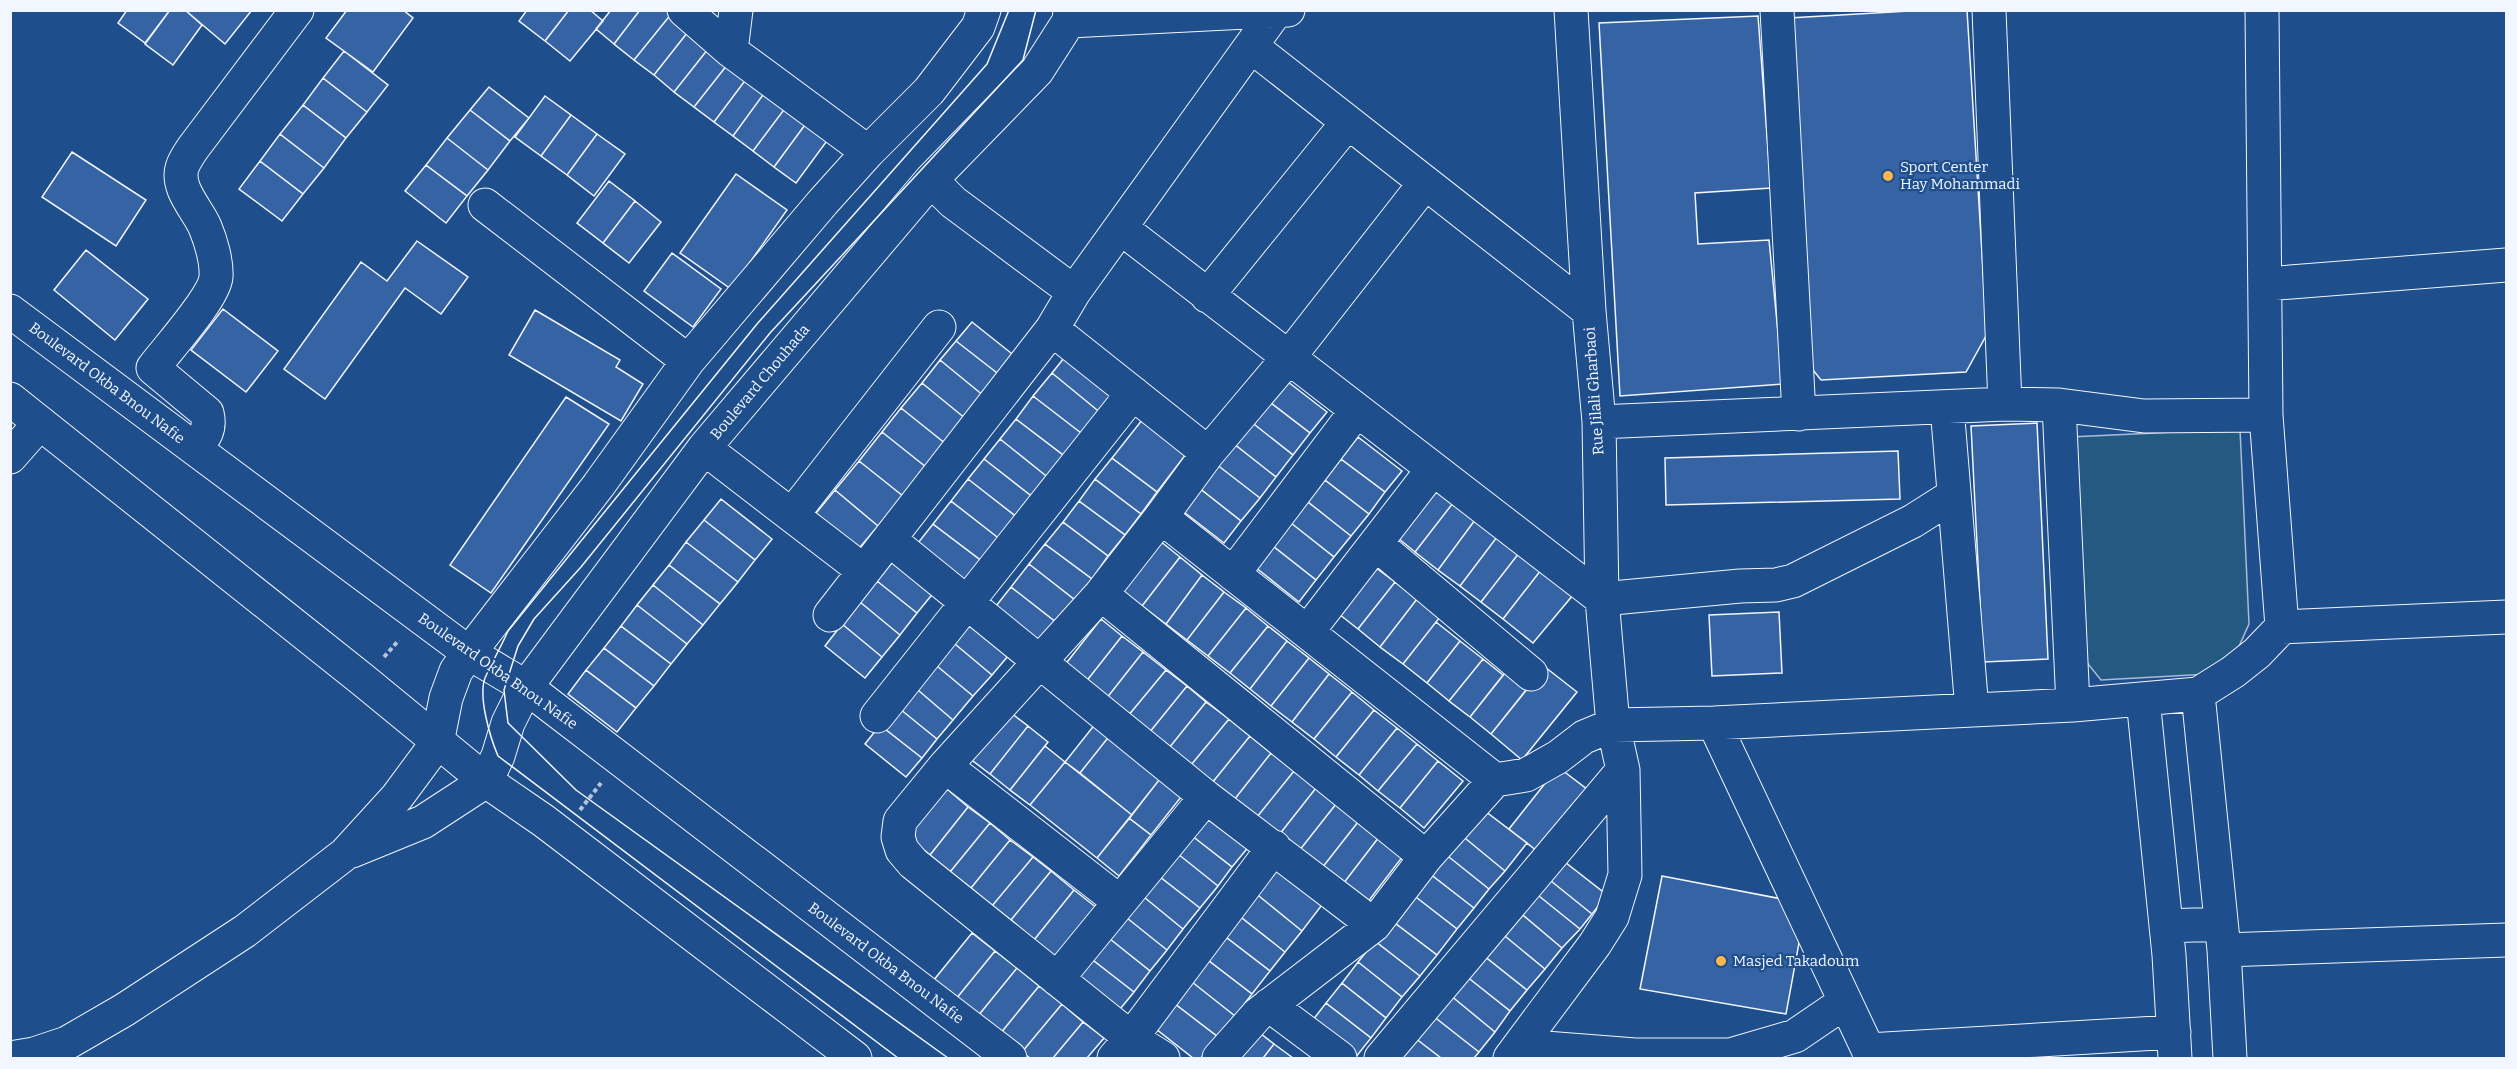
<svg xmlns="http://www.w3.org/2000/svg" width="2517" height="1069" font-family="Bitter,serif">
  <rect width="100%" height="100%" fill="#1f4e8c"/>
  <path fill="#245a82" stroke="#a8bbd7" stroke-width="1.5" d="M2240,429L2249,624L2227,673L2101,680L2080,654L2070,437Z"/>
  <path fill="#3563a3" stroke="#f2f6ff" stroke-width="1.5" d="M127,10H170L145,43L118,23Z
    M170,10H185L202,25L173,65L145,44Z
    M185,10H252L225,44Z
    M347,10H403L413,18L373,72L326,38Z
    M527,10H569L545,41L519,21Z
    M569,10H590L603,21L570,61L545,41Z
    M611,10H640L614,44L596,29Z
    M640,10H668L672,13L634,60L614,44Z
    M1927,10H1967L1987,334L1966,372L1821,380L1809,365L1789,18Z
    M672,13L691,28L654,75L634,60Z
    M1758,16L1771,188L1695,193L1698,244L1769,240L1783,384L1620,396L1599,23Z
    M691,28L712,44L674,92L654,75Z
    M712,44L731,60L694,107L674,92Z
    M344,51L388,85L367,112L323,78Z
    M731,60L750,74L714,122L694,107Z
    M750,74L768,88L733,136L714,122Z
    M323,78L367,112L346,138L303,105Z
    M489,87L529,118L510,141L470,110Z
    M768,88L789,103L753,151L733,136Z
    M545,96L571,115L541,156L515,137Z
    M789,103L810,118L774,167L753,151Z
    M303,105L346,138L324,168L280,134Z
    M470,110L510,141L488,170L447,138Z
    M571,115L597,134L567,175L541,156Z
    M810,118L832,134L796,183L774,167Z
    M280,134L324,168L303,194L260,161Z
    M597,134L625,154L594,196L567,175Z
    M447,138L488,170L467,196L426,165Z
    M72,152L146,200L116,246L42,197Z
    M260,161L303,194L282,221L239,189Z
    M426,165L467,196L446,223L405,191Z
    M736,174L787,210L731,289L680,253Z
    M609,181L635,201L603,243L577,223Z
    M635,201L661,222L629,263L603,243Z
    M417,241L468,277L441,314L405,288L325,399L284,369L361,262L387,281Z
    M86,250L148,299L115,340L54,290Z
    M672,253L721,289L693,327L644,291Z
    M223,309L278,351L246,392L191,350Z
    M535,310L620,360L616,367L643,384L621,421L509,355Z
    M972,322L1016,357L1001,376L956,341Z
    M956,341L1001,376L984,396L940,360Z
    M1068,353L1119,394L1102,414L1052,373Z
    M940,360L984,396L966,419L922,383Z
    M1052,373L1102,414L1085,436L1033,396Z
    M1283,378L1327,412L1310,433L1267,400Z
    M922,383L966,419L946,444L901,408Z
    M1033,396L1085,436L1067,458L1016,419Z
    M566,397L609,424L491,593L450,565Z
    M1267,400L1310,433L1293,455L1250,421Z
    M901,408L946,444L926,467L882,432Z
    M1146,415L1190,449L1157,492L1112,458Z
    M1016,419L1067,458L1050,479L1000,439Z
    M1250,421L1293,455L1276,477L1233,443Z
    M2037,423L2048,659L1983,662L1971,426Z
    M882,432L926,467L903,496L859,461Z
    M1358,437L1402,471L1385,492L1341,459Z
    M1000,439L1050,479L1034,498L984,459Z
    M1233,443L1276,477L1260,498L1216,464Z
    M1898,451L1900,499L1666,505L1665,458Z
    M1112,458L1157,492L1141,514L1095,479Z
    M984,459L1034,498L1018,518L968,479Z
    M1341,459L1385,492L1369,514L1325,480Z
    M859,461L903,496L878,526L835,490Z
    M1216,464L1260,498L1241,521L1198,487Z
    M968,479L1018,518L1001,540L951,501Z
    M1095,479L1141,514L1125,535L1079,501Z
    M1325,480L1369,514L1351,536L1308,502Z
    M1430,486L1453,503L1415,552L1393,534Z
    M1198,487L1241,521L1224,543L1180,509Z
    M835,490L878,526L855,553L812,518Z
    M721,499L772,539L755,560L704,520Z
    M951,501L1001,540L983,562L933,524Z
    M1079,501L1125,535L1108,556L1063,522Z
    M1308,502L1351,536L1334,557L1291,523Z
    M1453,503L1475,520L1438,570L1415,552Z
    M704,520L755,560L738,582L686,542Z
    M1475,520L1497,537L1460,586L1438,570Z
    M1063,522L1108,556L1092,579L1045,544Z
    M1291,523L1334,557L1316,580L1273,546Z
    M933,524L983,562L964,586L914,548Z
    M1497,537L1519,553L1481,602L1460,586Z
    M1160,541L1180,557L1142,606L1122,591Z
    M686,542L738,582L720,604L669,565Z
    M1045,544L1092,579L1075,600L1029,564Z
    M1273,546L1316,580L1299,602L1255,567Z
    M1519,553L1541,570L1503,619L1481,602Z
    M1180,557L1202,575L1166,624L1142,606Z
    M895,559L935,591L917,613L877,581Z
    M1029,564L1075,600L1057,623L1011,587Z
    M669,565L720,604L703,625L653,585Z
    M1372,565L1395,582L1358,629L1335,611Z
    M1541,570L1573,595L1533,643L1503,619Z
    M1202,575L1224,592L1187,640L1166,624Z
    M877,581L917,613L900,635L860,602Z
    M1395,582L1417,599L1380,647L1358,629Z
    M653,585L703,625L687,644L637,605Z
    M1011,587L1057,623L1039,647L992,611Z
    M1224,592L1246,608L1208,656L1187,640Z
    M1417,599L1440,617L1403,664L1380,647Z
    M860,602L900,635L882,657L842,624Z
    M637,605L687,644L671,664L621,626Z
    M1246,608L1268,626L1230,673L1208,656Z
    M1779,612L1782,673L1712,676L1709,615Z
    M1101,619L1122,636L1085,683L1064,666Z
    M965,620L1008,656L992,675L949,639Z
    M1436,622L1460,641L1427,683L1403,664Z
    M842,624L882,657L865,678L825,646Z
    M621,626L671,664L654,686L604,648Z
    M1268,626L1287,641L1250,689L1230,673Z
    M1122,636L1143,652L1106,699L1085,683Z
    M949,639L992,675L973,696L931,661Z
    M1287,641L1309,658L1271,706L1250,689Z
    M1460,641L1483,659L1449,701L1427,683Z
    M604,648L654,686L636,708L586,670Z
    M1143,652L1166,670L1128,716L1106,699Z
    M1309,658L1329,674L1292,722L1271,706Z
    M1483,659L1503,675L1470,717L1449,701Z
    M931,661L973,696L953,720L912,685Z
    M1545,667L1577,692L1522,760L1491,734Z
    M586,670L636,708L617,732L568,694Z
    M1166,670L1187,686L1149,733L1128,716Z
    M1505,673L1526,690L1491,734L1470,717Z
    M1329,674L1352,692L1314,739L1292,722Z
    M912,685L953,720L937,739L895,705Z
    M1187,686L1206,702L1169,748L1149,733Z
    M1352,692L1374,710L1336,757L1314,739Z
    M1206,702L1229,719L1191,765L1169,748Z
    M895,705L937,739L922,758L880,725Z
    M1007,710L1028,726L990,774L969,758Z
    M1374,710L1397,728L1359,775L1336,757Z
    M1229,719L1250,736L1212,783L1191,765Z
    M1096,723L1111,734L1080,773L1065,762Z
    M880,725L922,758L906,777L865,744Z
    M1028,726L1048,742L1010,790L990,774Z
    M1397,728L1417,744L1378,791L1359,775Z
    M1111,734L1163,775L1132,815L1080,773Z
    M1250,736L1271,753L1234,800L1212,783Z
    M1417,744L1438,761L1400,808L1378,791Z
    M1045,746L1065,762L1030,805L1010,790Z
    M1271,753L1294,771L1257,817L1234,800Z
    M1438,761L1463,781L1424,828L1400,808Z
    M1065,762L1132,815L1097,858L1030,805Z
    M1558,767L1592,793L1542,855L1509,829Z
    M1294,771L1316,788L1279,835L1257,817Z
    M1163,775L1185,792L1151,835L1129,818Z
    M1316,788L1336,804L1299,851L1279,835Z
    M947,789L968,807L930,855L908,837Z
    M1336,804L1358,822L1322,868L1299,851Z
    M968,807L990,823L950,872L930,855Z
    M1481,808L1527,843L1505,871L1460,834Z
    M1205,810L1250,845L1232,867L1187,832Z
    M1129,818L1151,835L1119,876L1097,858Z
    M1358,822L1379,837L1343,884L1322,868Z
    M990,823L1010,840L971,888L950,872Z
    M1187,832L1232,867L1218,886L1173,850Z
    M1460,834L1505,871L1489,889L1444,853Z
    M1379,837L1403,856L1367,903L1343,884Z
    M1010,840L1033,857L992,906L971,888Z
    M1173,850L1218,886L1200,908L1155,873Z
    M1444,853L1489,889L1474,908L1429,873Z
    M1033,857L1051,871L1011,920L992,906Z
    M1561,859L1607,895L1592,914L1546,877Z
    M1276,864L1325,901L1302,931L1254,892Z
    M1051,871L1074,890L1034,940L1011,920Z
    M1155,873L1200,908L1183,929L1139,893Z
    M1429,873L1474,908L1457,929L1412,894Z
    M1662,876L1782,899L1801,932L1786,1014L1640,989Z
    M1546,877L1592,914L1580,929L1534,892Z
    M1074,890L1097,908L1056,958L1034,940Z
    M1254,892L1302,931L1285,952L1237,914Z
    M1534,892L1580,929L1562,948L1518,911Z
    M1139,893L1183,929L1167,950L1122,914Z
    M1412,894L1457,929L1437,955L1391,920Z
    M1518,911L1562,948L1545,969L1500,932Z
    M1122,914L1167,950L1150,971L1105,935Z
    M1237,914L1285,952L1270,971L1222,934Z
    M1391,920L1437,955L1420,976L1375,941Z
    M1500,932L1545,969L1527,990L1483,955Z
    M972,933L995,951L956,999L933,981Z
    M1222,934L1270,971L1252,994L1204,957Z
    M1105,935L1150,971L1134,992L1089,957Z
    M1375,941L1420,976L1402,997L1358,962Z
    M995,951L1017,968L978,1016L956,999Z
    M1483,955L1527,990L1510,1011L1466,976Z
    M1089,957L1134,992L1116,1014L1071,978Z
    M1204,957L1252,994L1235,1016L1187,978Z
    M1358,962L1402,997L1386,1018L1342,983Z
    M1017,968L1039,986L1000,1034L978,1016Z
    M1466,976L1510,1011L1495,1032L1450,995Z
    M1187,978L1235,1016L1218,1037L1170,1000Z
    M1342,983L1386,1018L1371,1038L1326,1003Z
    M1039,986L1062,1004L1022,1052L1000,1034Z
    M1450,995L1495,1032L1479,1052L1433,1016Z
    M1170,1000L1218,1037L1201,1058H1193L1151,1025Z
    M1326,1003L1371,1038L1355,1058L1309,1025Z
    M1062,1004L1083,1022L1053,1058H1030L1022,1052Z
    M1433,1016L1479,1052L1474,1058H1441L1415,1038Z
    M1083,1022L1104,1038L1087,1058H1053Z
    M1251,1026L1274,1044L1263,1058H1227Z
    M1415,1038L1441,1058H1401Z
    M1274,1044L1293,1058H1263Z"/>
  <g fill="none" stroke-linecap="round" stroke-linejoin="round">
    <defs>
      <path id="minor" d="M684,10L731,51L868,152
        M1777,10L1799,414
        M1989,10L2005,404
        M2262,10L2266,415L2282,627
        M1069,21L1288,10
        M1251,46L1589,311
        M731,51L736,10
        M931,180L953,202L1074,292
        M485,205L688,361
        M1121,228L1602,599L1740,586L1776,585L1793,581L1913,521L1954,495
        M2265,284L2506,265
        M1207,296L1348,122
        M1052,329L1208,453
        M2059,405L2073,705
        M1947,407L1972,710
        M1599,422L2005,404L2059,405L2144,416L2266,415
        M195,448C205,437 211,429 207,413L153,368C167,349 214,298 216,277C217,262 211,241 205,227C198,210 176,189 182,168C184,161 189,154 193,148L297,10
        M704,448L864,571
        M10,457L40,423
        M792,515L939,327
        M1161,517L1495,780L1526,775L1558,757L1584,737L1613,725L1714,723L2073,705L2198,694L2233,672L2257,653L2282,627L2506,617
        M890,540L1206,797L1374,925
        M1376,544L1531,674
        M1233,574L1357,410
        M1101,594L1426,857
        M830,615L1052,329L1074,292L1276,11
        M1308,631L1433,469
        M2198,694L2224,950L2230,1058
        M2143,699L2169,955L2175,1058
        M877,716L1133,393
        M1714,723L1872,1058
        M945,766L1120,902
        M352,851L423,822L486,781L498,756L508,723L526,687L704,448L931,180L1037,71L1069,21L1070,10
        M2166,926L2221,924
        M2224,950L2506,940
        M1057,979L1206,797
        M1269,1005L1340,1058
        M1519,1046L1635,1055H1730L1795,1036L1845,1002
        M1868,1050L2174,1032
        M10,1058L34,1054L67,1043L124,1010L245,931L345,854L397,797L437,743L446,698L456,671L469,653L598,486L688,361L823,202L868,152L929,91L978,27L984,10
        M1114,1058L1131,1038L1274,847
        M1163,1058L1131,1038L913,863L902,850L898,837L900,821L945,766L1101,594L1161,517L1208,453L1289,357L1425,183
        M1219,1058L1258,1014L1374,925L1426,857L1495,780
        M1381,1058L1623,770
        M1510,1058L1595,944L1612,917L1625,875L1623,770L1613,725L1602,599L1599,422L1589,311L1571,10"/>
      <path id="major" d="M10,311L469,653L526,687L1010,1058
        M10,399L363,680L486,781L544,821L855,1058"/>
    </defs>
    <use href="#minor" stroke="#f2f6ff" stroke-width="35"/>
    <use href="#major" stroke="#f2f6ff" stroke-width="35"/>
    <path stroke="#b3c4dc" stroke-width="4" stroke-dasharray="4.5 3" stroke-linecap="butt" d="M384,657L399,640
      M580,810L601,783"/>
    <use href="#minor" stroke="#1f4e8c" stroke-width="33"/>
    <use href="#major" stroke="#1f4e8c" stroke-width="33"/>
    <path stroke="#f2f6ff" stroke-width="1.5" d="M898,1058L498,756C490,737 478,697 485,678C492,662 501,647 508,631L757,324L987,64L1009,10
      M948,1058L576,790L508,723L504,690L518,646L534,619L581,567L770,333L1023,60L1036,10"/>
  </g>
  <g fill="#ffb74d" stroke="#1f4e8c" stroke-width="2">
    <circle cx="1888" cy="176" r="6"/>
    <circle cx="1721" cy="961" r="6"/>
  </g>
  <g text-anchor="middle" dominant-baseline="central" stroke-width="4.5" stroke-linejoin="round" paint-order="stroke">
    <g font-size="15" fill="#f2f6ff" stroke="#1f4e8c" text-anchor="start">
      <text x="1900" y="167">Sport Center<tspan x="1900" dy="17">Hay Mohammadi</tspan></text>
      <text x="1733" y="961">Masjed Takadoum</text>
    </g>
    <g font-size="15" fill="#f2f6ff" stroke="#1f4e8c">
      <text transform="translate(760 382) rotate(-50)">Boulevard Chouhada</text>
      <text transform="translate(107 383) rotate(37)">Boulevard Okba Bnou Nafie</text>
      <text transform="translate(1594 391) rotate(-94)">Rue Jilali Gharbaoi</text>
      <text transform="translate(498 671) rotate(35)">Boulevard Okba Bnou Nafie</text>
      <text transform="translate(886 963) rotate(37)">Boulevard Okba Bnou Nafie</text>
    </g>
  </g>
  <rect width="2517" height="1069" fill="none" stroke="#f2f6ff" stroke-width="24"/>
</svg>
